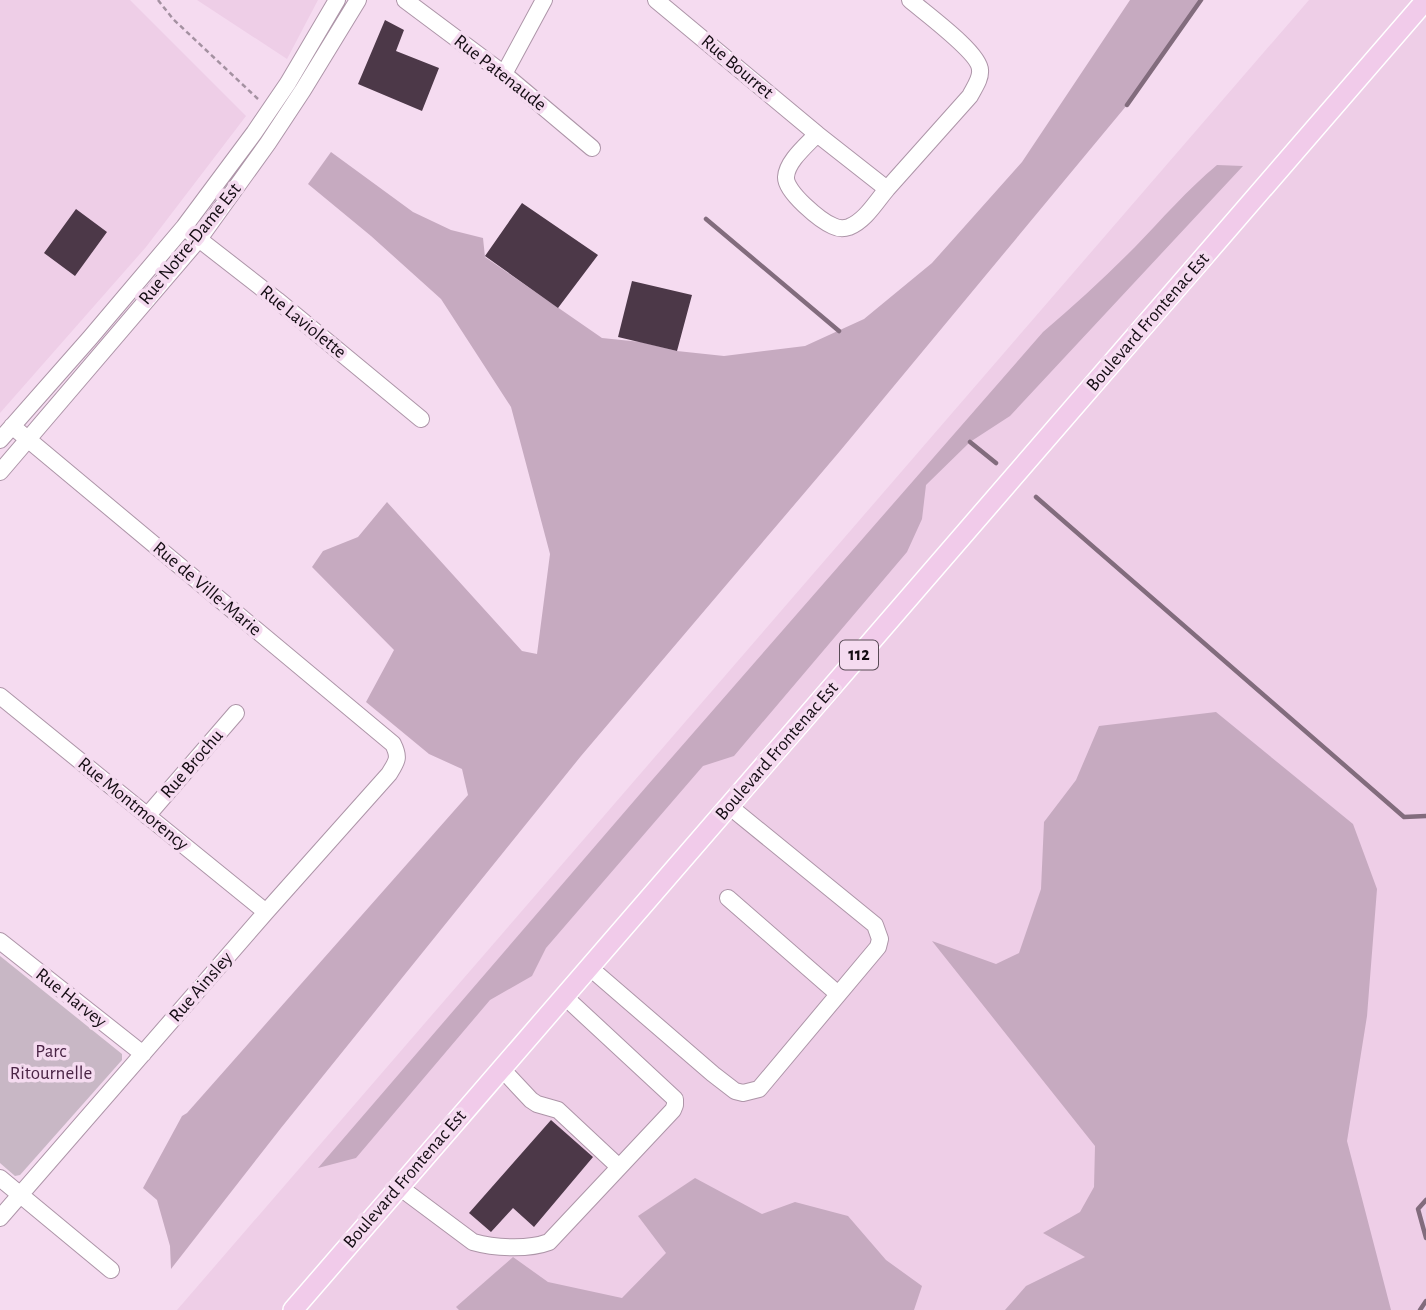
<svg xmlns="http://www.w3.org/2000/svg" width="1426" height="1310" font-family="'Alegreya Sans',sans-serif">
  <rect width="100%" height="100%" fill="#f5dbf0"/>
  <path fill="#eecee7" d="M0,0H130L246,116L146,247L0,413Z
    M197,0H318L287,59Z
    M1309,0H1426V1310H177Z"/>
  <path fill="#c8b7c5" d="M0,956L122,1054V1060L20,1175L15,1176L0,1163Z"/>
  <path fill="#c6aac0" d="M1130,0H1201L1127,105L840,451L581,756L281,1128L171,1269L170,1246L157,1200L143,1188L182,1116L187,1113L468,795L462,769L429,754L366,702L394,650L312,567L323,551L358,537L387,502L522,651L537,654L550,554L511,407L441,299L371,236L308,184L331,152L413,212L451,230L483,238L485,257L602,338L641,342L677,351L724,356L805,346L864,319L932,263L1022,162Z
    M1217,165L1243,166L1010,416L970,442L926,485L922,519L907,552L734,756L703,766L546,948L532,976L490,1000L356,1158L318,1168L646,787L1043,332C1075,305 1106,276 1135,247C1162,219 1187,190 1217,165Z
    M1216,712L1353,824L1377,889L1367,1016L1347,1141L1391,1310H1005L1026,1286L1085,1257L1043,1233L1080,1212L1094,1187L1095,1146L932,941L996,964L1019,953L1041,889L1044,822L1076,780L1099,726Z
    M695,1178L762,1214L795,1202L848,1216L886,1260L922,1286L914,1310H459L456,1307L513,1257L548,1282L622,1298L666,1253L638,1216Z"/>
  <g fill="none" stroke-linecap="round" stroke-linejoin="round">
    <path stroke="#826c7d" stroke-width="4.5" d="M1127,105L1201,0
      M706,219L839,331
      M970,442L996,463
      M1036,497L1404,817L1426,816
      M1426,1200L1418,1209L1426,1238
      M1420,1310L1426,1301"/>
  </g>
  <path fill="#4c3848" d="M385,20L404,30L396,51L439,68L422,111L358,84Z
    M522,203L598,255L558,308L485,256Z
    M76,209L107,232L75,276L44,253Z
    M632,281L692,295L677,351L618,337Z
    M551,1120L593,1157L534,1227L513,1208L491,1232L469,1213Z"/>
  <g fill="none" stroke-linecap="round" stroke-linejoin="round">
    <defs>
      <path id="minor" d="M405,0L504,74L592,148
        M656,0L817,134L887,189C876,202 865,221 849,227C843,229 839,229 833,226C821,221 785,192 786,177C787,161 807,145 817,134
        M504,74L544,0
        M887,189L970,96C974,88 981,79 980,70C980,53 925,13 910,0
        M191,233L277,300L421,419
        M0,440L90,338L184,227L254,133L288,83L337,0
        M0,472L199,239L268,143L303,90L358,0
        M0,696L266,912
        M147,816L236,713
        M728,898L838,994
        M0,941L143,1054
        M589,967L713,1074L735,1091L743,1093L759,1089L878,947L880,939L875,925L729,806
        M501,1068L531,1100L537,1104L558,1110L619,1167
        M0,1178L111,1270
        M398,1186L473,1242C494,1248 528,1250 549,1242L673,1110L675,1105V1099L564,996
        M0,1218L266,912L389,774C397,761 400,758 393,744L12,426"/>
      <path id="major" d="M293,1310L1426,0"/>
    </defs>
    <use href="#minor" stroke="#ad95a8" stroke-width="18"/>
    <use href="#major" stroke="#fff" stroke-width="22"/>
    <path stroke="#a491a1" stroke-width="2.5" stroke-dasharray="5 3.5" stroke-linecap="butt" d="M158,0L173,19L258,99"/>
    <use href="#minor" stroke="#fff" stroke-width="16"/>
    <use href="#major" stroke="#f1cbea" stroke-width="19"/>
  </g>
  <g text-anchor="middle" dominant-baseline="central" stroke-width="7" stroke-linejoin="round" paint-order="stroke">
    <rect fill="#f5dbf0" stroke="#584a55" stroke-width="2" x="840" y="640.5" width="38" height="29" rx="5"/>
    <g font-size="18" font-weight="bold" fill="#140c13">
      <text x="859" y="655">112</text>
    </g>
    <g font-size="19" fill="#140c13" stroke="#f5dbf0">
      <text transform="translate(737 67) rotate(40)">Rue Bourret</text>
      <text transform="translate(500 73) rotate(38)">Rue Patenaude</text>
      <text transform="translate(190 244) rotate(-51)">Rue Notre-Dame Est</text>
      <text transform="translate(303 322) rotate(39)">Rue Laviolette</text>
      <text transform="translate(1148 322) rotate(-49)">Boulevard Frontenac Est</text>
      <text transform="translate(207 589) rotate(40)">Rue de Ville-Marie</text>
      <text transform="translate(777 751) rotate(-49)">Boulevard Frontenac Est</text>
      <text transform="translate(192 764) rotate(-49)">Rue Brochu</text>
      <text transform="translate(133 804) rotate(39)">Rue Montmorency</text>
      <text transform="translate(201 987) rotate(-49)">Rue Ainsley</text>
      <text transform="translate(71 998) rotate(38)">Rue Harvey</text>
      <text transform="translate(405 1179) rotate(-49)">Boulevard Frontenac Est</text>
    </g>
    <g font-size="19" fill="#4a2445" stroke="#f5dbf0">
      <text x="51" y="1051">Parc<tspan x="51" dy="22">Ritournelle</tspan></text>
    </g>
  </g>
</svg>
